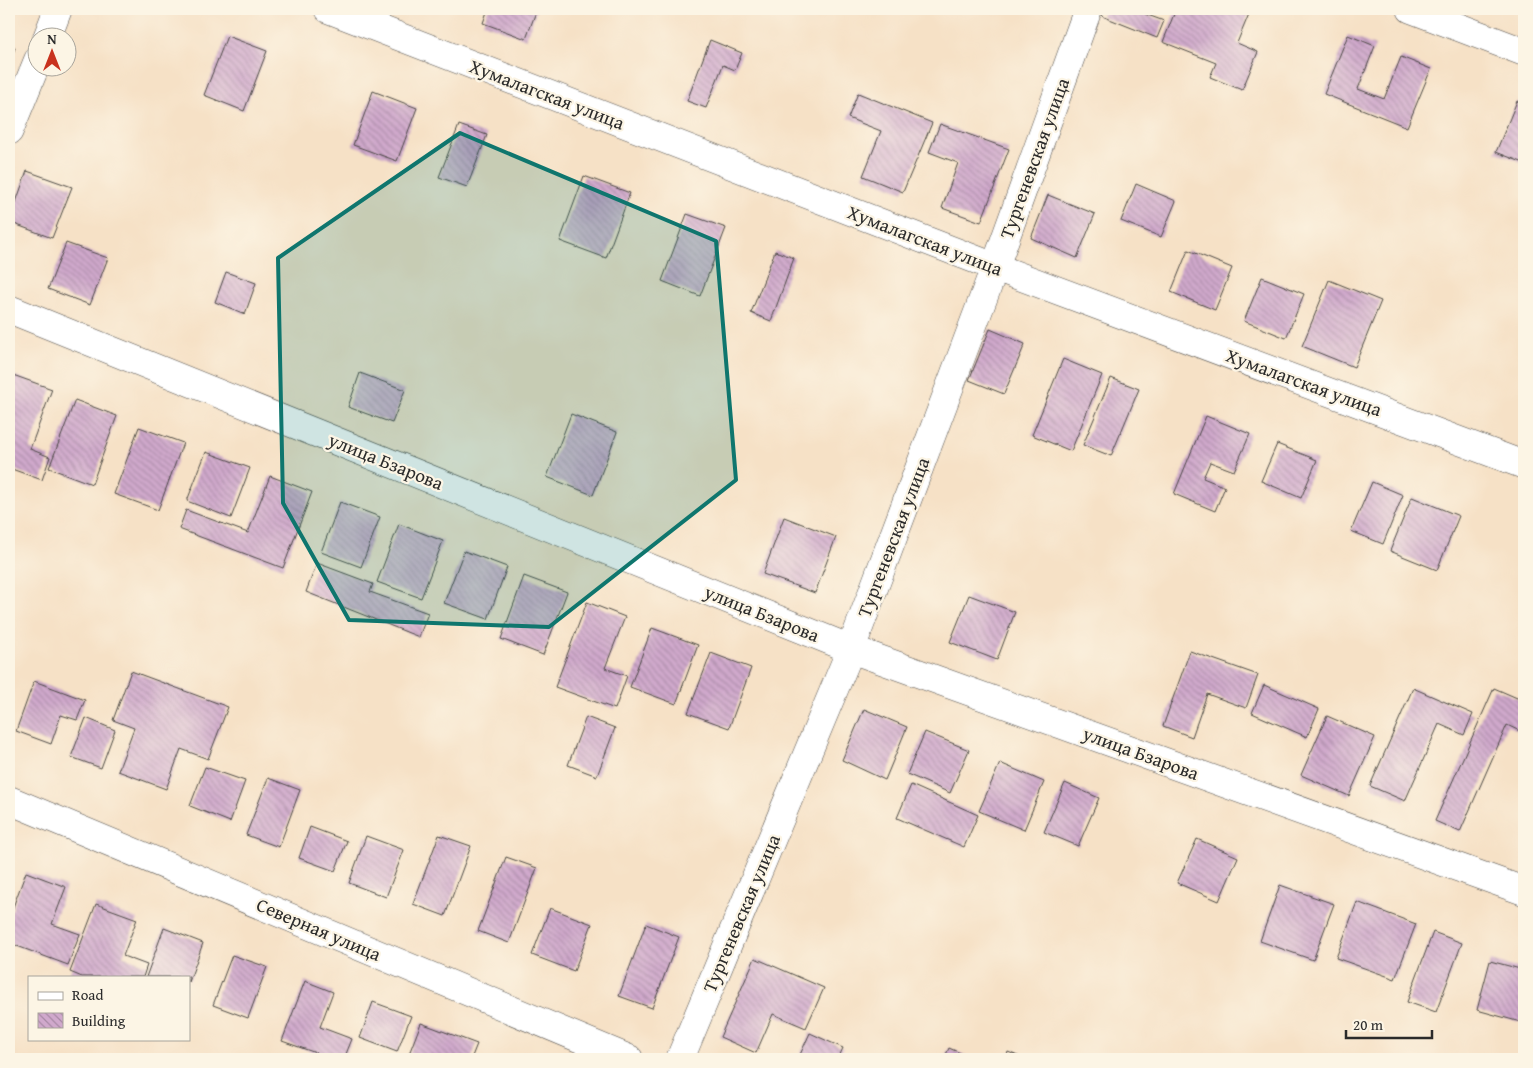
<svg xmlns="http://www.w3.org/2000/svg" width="1533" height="1068" font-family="'Gentium Book Plus',serif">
  <defs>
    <pattern id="building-back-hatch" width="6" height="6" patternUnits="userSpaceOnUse" patternTransform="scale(1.25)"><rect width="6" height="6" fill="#d0a9cc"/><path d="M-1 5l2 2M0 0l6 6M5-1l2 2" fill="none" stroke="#a98aa6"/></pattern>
  </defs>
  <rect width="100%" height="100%" fill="#fcf5e5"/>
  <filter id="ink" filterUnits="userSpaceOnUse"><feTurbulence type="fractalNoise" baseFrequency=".02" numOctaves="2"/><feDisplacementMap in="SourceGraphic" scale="10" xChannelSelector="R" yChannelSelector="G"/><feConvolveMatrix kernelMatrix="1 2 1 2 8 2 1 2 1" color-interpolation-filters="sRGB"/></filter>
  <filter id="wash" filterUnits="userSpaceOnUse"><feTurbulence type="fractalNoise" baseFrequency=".0096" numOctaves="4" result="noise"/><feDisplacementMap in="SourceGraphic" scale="20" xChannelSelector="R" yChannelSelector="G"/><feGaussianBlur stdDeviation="1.12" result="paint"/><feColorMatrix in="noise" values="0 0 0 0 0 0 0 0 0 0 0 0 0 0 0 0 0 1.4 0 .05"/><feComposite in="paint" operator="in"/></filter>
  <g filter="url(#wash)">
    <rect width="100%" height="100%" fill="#f6e1c6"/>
    <g id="blocks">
      <path fill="url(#building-back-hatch)" d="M488,9H537L526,39L483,23Z
        M1105,9H1147L1145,14L1164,21L1157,38L1102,16Z
        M1176,9H1251L1237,43L1258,52L1242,90L1210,77L1216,63L1163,42Z
        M1348,35L1375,46L1358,89L1384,99L1401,57L1431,69L1407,127L1324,94Z
        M227,36L267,51L244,111L204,95Z
        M710,40L742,53L735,70L723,65L706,108L687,101Z
        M9,46L15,48L9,64Z
        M373,91L417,108L397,161L353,145Z
        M858,93L932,123L903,192L863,176L881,131L848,118Z
        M1517,101L1524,104V163L1496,152Z
        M940,124L1009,149L981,222L942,208L958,163L929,152Z
        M459,125L487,135L467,187L439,177Z
        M27,171L72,187L52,238L9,222Z
        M584,176L630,193L606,258L560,241Z
        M1136,184L1176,201L1161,237L1121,221Z
        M1048,195L1095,214L1077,258L1031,238Z
        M687,214L726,228L700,296L662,281Z
        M66,243L108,258L90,305L48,289Z
        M1188,250L1232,268L1215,310L1171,292Z
        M775,251L794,258L771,321L751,313Z
        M226,272L256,283L245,314L215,302Z
        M1262,277L1304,294L1286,338L1244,321Z
        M1329,280L1381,301L1354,367L1302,346Z
        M990,329L1025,344L1004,394L969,380Z
        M1063,359L1102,375L1071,451L1032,435Z
        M360,373L405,390L392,423L348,407Z
        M13,375L52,389L30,449L50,457L42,480L9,468V386Z
        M1111,378L1139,389L1111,456L1083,445Z
        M75,400L117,416L92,484L49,468Z
        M571,414L617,432L593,495L547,477Z
        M1206,416L1250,434L1234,471L1210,462L1203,478L1225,487L1215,511L1174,494Z
        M139,427L183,443L158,510L114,494Z
        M1277,444L1317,460L1301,498L1261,481Z
        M206,452L250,468L231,518L187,501Z
        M270,476L312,492L283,568L179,529L186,510L248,533Z
        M1372,482L1403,495L1383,544L1351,531Z
        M1412,497L1459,516L1437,570L1390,551Z
        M340,502L380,517L361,567L321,552Z
        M784,517L836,537L815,593L763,574Z
        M399,524L443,541L421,598L377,582Z
        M464,551L507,567L488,619L444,603Z
        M317,563L373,584L370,592L428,613L419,637L306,592Z
        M524,576L567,592L543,655L501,639Z
        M969,595L1015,612L997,660L950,642Z
        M587,602L625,617L605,668L627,676L615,709L555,687Z
        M652,628L698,645L676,704L630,687Z
        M1190,651L1258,675L1246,708L1207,694L1192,737L1163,726Z
        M711,653L751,668L729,728L688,713Z
        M131,671L228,707L208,759L181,749L166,789L118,771L134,728L113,720Z
        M34,681L85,700L77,720L61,715L51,744L16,731Z
        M1264,685L1319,709L1307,737L1252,713Z
        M1413,688L1473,714L1464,735L1439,724L1405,801L1370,786Z
        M1494,688L1524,701V733L1507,725L1460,832L1435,821Z
        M864,709L907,727L885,780L842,760Z
        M1327,716L1375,737L1349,796L1301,775Z
        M586,717L615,728L597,776L568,765Z
        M86,718L115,730L101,768L71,757Z
        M925,732L969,750L950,793L907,774Z
        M1000,763L1044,782L1024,830L979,811Z
        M205,767L245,781L230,822L190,806Z
        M268,778L300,790L279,847L246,835Z
        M1065,783L1099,798L1078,846L1044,832Z
        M911,785L978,815L964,847L897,818Z
        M310,827L347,841L335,871L299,858Z
        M439,835L471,846L445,916L413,904Z
        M366,836L404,850L386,897L349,883Z
        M1197,839L1238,857L1219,901L1177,883Z
        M506,857L537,868L509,943L478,931Z
        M26,872L66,887L52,924L80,934L68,965L9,943V918Z
        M1280,885L1334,904L1313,960L1260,941Z
        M1357,902L1416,924L1395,979L1336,958Z
        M96,904L137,919L123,956L147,965L143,977H82L70,972Z
        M550,908L592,924L574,971L532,955Z
        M646,924L679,937L652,1008L619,996Z
        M164,928L203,943L189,982V977H146Z
        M1433,932L1462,943L1436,1012L1407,1002Z
        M232,955L267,967L248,1018L213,1005Z
        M755,958L824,988L806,1028L773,1014L756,1053L720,1037Z
        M1490,961L1524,970V1023L1477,1010Z
        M305,981L333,992L320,1027L352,1039L344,1059H333L282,1041Z
        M373,1002L411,1016L397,1052L360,1038Z
        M421,1023L477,1044L471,1059H407Z
        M810,1033L843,1048L838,1059H798Z
        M949,1048L974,1059H944Z
        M1008,1052L1025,1059H1005Z"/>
    </g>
  </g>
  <g filter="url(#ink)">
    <use href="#blocks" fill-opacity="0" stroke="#494642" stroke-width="1"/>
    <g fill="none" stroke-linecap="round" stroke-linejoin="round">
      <defs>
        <path id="minor" d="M328,9L995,267L1524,465
          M1411,9L1524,52
          M47,38L58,9
          M9,131L38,60
          M9,309L851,649L1524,891
          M9,800L629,1059
          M680,1059L851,649L995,267L1088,9"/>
      </defs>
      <use href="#minor" stroke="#494642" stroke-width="29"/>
      <use href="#minor" stroke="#fff" stroke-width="28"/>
    </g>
  </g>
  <path fill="#0f766e" fill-opacity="0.2" stroke="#0f766e" stroke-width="4" stroke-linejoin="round" d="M460,133L716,241L736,480L549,627L349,620L283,503L278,258Z"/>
  <g text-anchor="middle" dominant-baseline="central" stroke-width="4.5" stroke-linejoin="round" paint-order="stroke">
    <g font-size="19" fill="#2b2b2b" stroke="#fcf5e5">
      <text transform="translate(547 94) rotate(21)">Хумалагская улица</text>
      <text transform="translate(1034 158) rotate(-70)">Тургеневская улица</text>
      <text transform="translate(925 240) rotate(21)">Хумалагская улица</text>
      <text transform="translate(1304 382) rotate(20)">Хумалагская улица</text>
      <text transform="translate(386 461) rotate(22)">улица Бзарова</text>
      <text transform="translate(893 537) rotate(-69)">Тургеневская улица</text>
      <text transform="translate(762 613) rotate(22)">улица Бзарова</text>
      <text transform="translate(1141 753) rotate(20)">улица Бзарова</text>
      <text transform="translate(741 913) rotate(-67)">Тургеневская улица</text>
      <text transform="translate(319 929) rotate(23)">Северная улица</text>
    </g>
  </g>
  <rect width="1533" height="1068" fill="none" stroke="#fcf5e5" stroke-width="30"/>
  <rect x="28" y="976" width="162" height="65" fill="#fcf5e5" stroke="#a8a49b"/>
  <rect x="38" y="992" width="25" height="8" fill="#ffffff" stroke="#a8a49b"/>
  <text x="72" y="1000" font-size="15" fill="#2b2b2b">Road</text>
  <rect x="38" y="1013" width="25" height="15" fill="url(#building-back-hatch)" stroke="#a8a49b"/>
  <text x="72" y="1026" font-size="15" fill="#2b2b2b">Building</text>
  <g transform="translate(52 52)"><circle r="24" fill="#fcf5e5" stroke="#a8a49b"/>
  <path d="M0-4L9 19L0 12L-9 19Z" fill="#c8321e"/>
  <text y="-8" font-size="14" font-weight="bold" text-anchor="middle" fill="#2b2b2b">N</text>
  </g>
  <path d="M1346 1030v8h86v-8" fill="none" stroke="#2b2b2b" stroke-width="2.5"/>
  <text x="1353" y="1030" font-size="15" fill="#2b2b2b" stroke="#fcf5e5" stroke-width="4" paint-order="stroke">20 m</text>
</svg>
